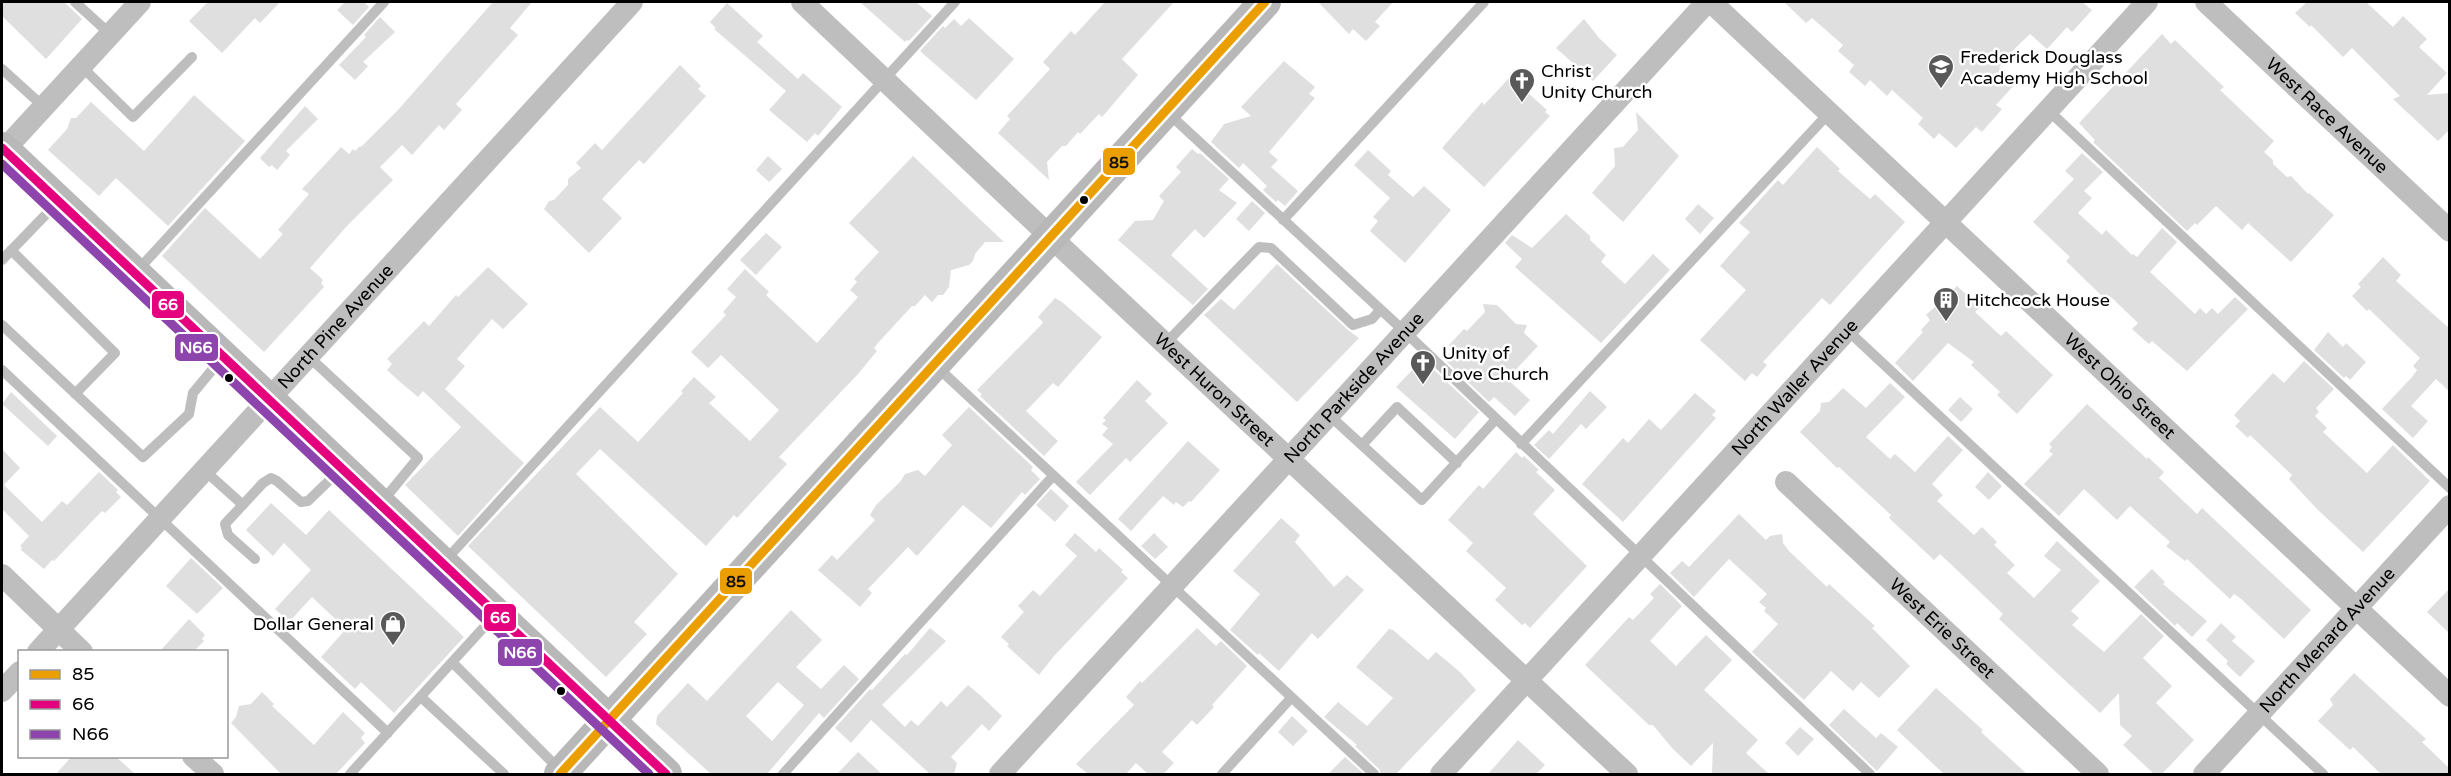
<svg xmlns="http://www.w3.org/2000/svg" width="2451" height="776" font-family="'Varela Round',sans-serif">
  <rect width="100%" height="100%" fill="#fff"/>
  <path fill="#dfdfdf" fill-rule="evenodd" d="M2,2H64L82,19L46,59L2,16Z
    M208,2H280L260,23L255,18L222,53L189,21Z
    M345,2H364L369,7L353,25L337,10Z
    M493,2H532L510,28L518,35L456,104L462,110L444,130L439,125L412,155L402,145L380,167L393,180L346,227L310,268L323,280L321,283L324,287L264,352L162,256L205,208L260,259L283,234L278,230L309,194L302,189L319,171L341,147L349,154L353,149L355,151L360,146L361,147L398,110Z
    M860,2H916L932,16L909,41L907,40L905,42Z
    M1105,2H1174L1122,59L1138,75L1102,117L1099,114L1080,134L1078,132L1066,146H1062L1047,162L1049,180L998,133L1010,119L1007,116L1050,69L1043,62L1071,31L1075,35Z
    M1318,2H1393L1375,22L1380,26L1366,41L1353,29L1349,34Z
    M1784,2H2082L2092,10L2072,32L2067,27L2047,49L2030,34L2003,60L2004,62L1999,67L2016,83L1996,105L2002,109L1982,132L1976,127L1956,148L1939,133L1934,139L1918,124L1923,118L1892,90L1887,96L1870,80L1865,86L1849,72L1854,65L1838,51L1843,45L1812,18L1806,23Z
    M2307,2H2366L2393,27L2403,16L2427,39L2419,47L2447,73L2427,95L2450,93V129L2438,141L2393,99L2400,96L2352,48L2343,57L2311,25L2310,27L2295,13Z
    M727,3L763,36L757,42L798,79L803,73L842,107L818,136L815,133L807,142L769,110L786,91L714,29L716,28L710,22Z
    M380,17L395,32L363,62L368,66L355,80L339,65L366,37L364,35Z
    M969,18L1014,59L976,100L920,51L943,26L945,28L954,19L961,26Z
    M1584,19L1599,38L1617,55L1593,81L1556,48Z
    M2162,34L2171,44L2175,40L2224,87L2220,90L2274,141L2264,152L2273,160V164L2287,177L2291,176L2308,194L2309,193L2334,215L2291,262L2248,223L2242,230L2216,206L2197,225L2195,223L2187,231L2093,142L2095,140L2079,123Z
    M1284,61L1315,87L1309,94L1315,98L1269,152L1278,160L1271,167L1298,191L1285,206L1278,200L1276,202L1263,190L1267,186L1243,163L1239,168L1211,142L1224,124L1251,116L1241,107Z
    M680,65L701,86L698,89L706,96L644,164L639,160L602,199L622,218L589,253L544,209L549,201L554,200L568,185V179L581,168L576,163L595,143L602,150Z
    M1510,77L1547,110L1545,112L1550,116L1484,187L1442,148L1482,102L1484,105Z
    M194,95L245,141L168,226L116,178L99,196L48,150L67,129L71,118H76L91,102L144,151Z
    M305,106L318,119L286,151L290,155L277,170L272,165L269,167L260,158Z
    M1636,112L1679,156L1623,222L1592,193L1615,166L1614,148L1623,147L1638,130Z
    M1817,147L1840,169L1838,171L1870,199L1875,194L1905,222L1830,305L1822,298L1763,362L1767,365L1757,377L1752,373L1745,381L1700,340L1746,290L1720,266L1750,232L1739,223L1778,180L1783,185Z
    M1192,149L1198,154L1200,153L1229,179L1219,190L1237,203L1204,238L1195,229L1171,255L1208,289L1193,305L1118,240L1135,221L1153,220L1164,201L1159,196L1181,172L1176,167Z
    M1368,150L1391,171L1388,175L1413,197L1424,186L1451,210L1405,263L1370,231L1378,221L1373,217L1390,198L1354,165Z
    M2082,153L2103,172L2084,191L2092,198L2078,213L2102,235L2106,230L2132,255L2133,254L2137,257L2162,228L2177,242L2150,272L2195,314L2200,308L2206,314L2212,308L2218,314L2235,297L2248,309L2187,371L2152,341L2149,344L2132,329L2138,323L2111,297L2107,301L2066,261L2070,257L2033,222L2074,179L2065,171Z
    M768,156L782,169L769,182L756,170Z
    M913,156L1004,242H985L975,254L973,261L969,265L951,270L949,287L943,295H938L932,302L925,295L915,306H912L878,343L874,348L877,351L858,374L779,457L787,464L737,518L734,515L706,546L600,449L576,474L678,574L634,622L647,634L606,677L468,546L600,407L638,442L683,393L681,391L694,377L716,397L709,403L750,441L779,410L721,355L708,368L691,352L726,315L723,312L736,297L727,289L745,269L769,292L766,295L817,343L858,297L850,290L857,282L854,279L879,252L849,223Z
    M1252,201L1265,213L1249,231L1236,219Z
    M1698,204L1714,218L1700,234L1685,219Z
    M1566,214L1590,236V240L1606,255L1601,262L1625,284L1653,254L1670,270L1601,343L1515,267L1522,259L1505,243L1512,235L1532,248Z
    M766,233L782,247L756,275L740,260Z
    M2383,257L2401,275L2396,281L2450,329V392L2436,379L2411,406L2428,421L2413,438L2382,409L2412,377L2417,370L2413,366L2420,358L2369,309L2367,311L2352,296L2361,287L2358,284Z
    M1277,264L1348,330L1359,338L1297,402L1204,315L1221,299L1234,310Z
    M488,267L528,304L503,329L492,319L457,359L465,366L445,389L524,463L458,536L405,485L461,427L423,391L418,397L399,381L387,370L392,364L387,359L424,321L429,326L456,295L458,297Z
    M1957,286L1980,307L1975,312L2001,336L2006,331L2053,375L2017,414L1997,395L2000,392L1971,365L1974,362L1948,343L1913,381L1895,363L1923,332L1921,330L1930,320L1926,315Z
    M1055,298L1062,302L1102,337L1058,387L1053,383L1026,411L1058,441L1044,456L980,396L982,394L977,390L1041,325L1043,322L1038,317Z
    M1483,304L1497,305L1516,324L1527,325L1524,333L1538,346L1507,379L1530,400L1515,416L1494,397L1489,402L1444,359L1454,349L1449,345L1464,329L1467,331L1485,312Z
    M2328,332L2343,347L2346,343L2366,362L2350,380L2346,376L2344,378L2314,350Z
    M2304,361L2334,389L2316,408L2319,412L2315,416L2327,428L2323,432L2367,473L2393,445L2430,481L2363,552L2318,510L2289,479L2292,475L2250,435L2248,438L2235,426L2240,421L2234,415L2273,373L2284,383Z
    M1420,362L1431,372L1434,370L1479,412L1455,439L1396,387Z
    M1137,380L1152,394L1145,401L1168,423L1130,462L1126,458L1090,495L1076,482L1113,444L1102,435L1108,428L1102,424L1106,420L1103,418Z
    M1890,383L1905,397L1866,437L1890,459L1895,454L1915,472L1948,436L1963,450L1932,484L1943,495L1937,501L1974,535L1982,527L1997,542L1994,545L2015,565L2007,573L2034,598L2061,570L2044,556L2057,541L2100,581L2071,611L2079,618L2072,625L2104,652L2141,614L2164,636L2143,658L2172,686L2156,703L2194,740L2162,774H2154L2123,745L2132,736L2120,725L2119,693L2100,713L1999,619L2003,614L1957,570L1940,554L1934,560L1889,518L1891,515L1839,467L1837,468L1800,432L1820,411L1821,403L1829,402L1843,388L1866,408Z
    M1590,391L1607,407L1586,429L1581,424L1549,459L1534,445L1549,430L1553,434Z
    M11,392L57,436L48,446L2,404Z
    M1695,393L1716,411L1712,415L1716,418L1623,522L1582,484L1623,438L1628,443L1649,419L1661,430Z
    M1960,397L1973,409L1961,422L1948,410Z
    M2087,404L2147,459L2148,457L2164,472L2159,478L2197,514L2202,508L2311,610L2284,639L2240,598L2234,594L2230,599L2187,559L2185,561L2166,546L2170,542L2130,506L2117,520L2084,489L2059,516L2024,484L2053,454L2049,451L2052,447L2049,444Z
    M969,407L1033,467L1031,470L1040,479L1025,495L1022,492L991,528L963,505L917,556L908,547L868,589L872,593L860,607L818,570L832,555L837,560L875,520L870,515L876,505L900,482L905,474L918,470L925,476L952,445L942,435Z
    M1188,441L1220,470L1191,502L1189,501L1183,507L1176,502L1174,505L1163,496L1131,531L1118,519Z
    M2,449L20,468L4,485L42,522L62,501L67,505L99,472L118,490L116,492L121,497L105,513L102,511L54,561L52,560L44,569L21,550L22,547L20,546L29,536L2,509Z
    M1516,452L1522,458L1524,456L1539,470L1536,472L1555,490L1533,514L1587,566L1530,628L1525,623L1522,625L1495,600L1506,588L1466,551L1473,543L1448,520L1479,485L1483,489Z
    M1988,472L2002,486L1989,500L1975,487Z
    M1051,489L1069,506L1055,522L1036,505Z
    M271,503L306,535L329,510L464,637L394,713L361,682L355,689L321,657L346,629L312,597L289,622L275,609L311,570L284,543L273,556L246,530Z
    M1739,514L1766,540L1770,536L1782,534L1783,543L1789,551L1827,587L1829,584L1875,626L1872,628L1910,666L1879,698L1861,682L1853,691L1831,671L1804,700L1752,652L1778,624L1764,611L1766,608L1759,602L1767,594L1729,559L1694,597L1670,573L1682,561L1689,567Z
    M1281,518L1300,535L1295,542L1334,587L1347,575L1364,590L1318,639L1312,633L1279,671L1259,653L1258,655L1230,630L1260,594L1233,571Z
    M1075,533L1096,552L1099,548L1123,570L1121,572L1128,578L1054,656L1039,675L1007,646L1009,644L1001,637L1024,612L1018,606L1033,590L1040,596L1077,556L1065,545Z
    M1154,533L1168,547L1155,559L1141,546Z
    M191,558L223,588L197,614L166,586Z
    M2152,569L2165,582L2163,584L2207,621L2192,637L2177,623L2175,626L2134,587Z
    M1660,584L1682,606L1650,641L1676,666L1706,635L1732,660L1704,690L1758,740L1746,753L1769,774H1712L1713,743L1691,766L1672,748L1653,725H1649L1585,665L1629,617L1633,620L1654,598L1650,594Z
    M2450,588V634L2427,612Z
    M791,610L822,640L796,667L821,689L844,665L859,679L824,718L819,713L767,774H711L656,724L657,716L688,683L707,701ZM778,682L804,705L772,741L746,716Z
    M189,619L205,635L202,639L204,641L194,651H160Z
    M2221,623L2236,637L2232,641L2255,661L2240,677L2226,664L2228,661L2206,640Z
    M930,628L946,641L882,705L905,727L911,720L918,726L941,701L947,707L968,685L981,696L1002,716L989,731L982,724L951,757L957,763L954,774H930L871,720L851,743L835,728L870,689L872,690L905,654L907,655Z
    M1197,628L1216,646L1221,641L1247,666L1212,705L1214,707L1197,725L1192,720L1162,752L1174,763L1163,774H1148L1136,763L1126,774H1088L1076,764L1134,705L1126,697L1140,681L1142,683Z
    M1389,629L1393,630L1428,660L1436,652L1461,673L1476,690L1396,774H1381L1379,769L1355,746L1357,745L1324,717L1338,702L1367,726L1393,698L1356,667Z
    M2354,673L2426,739L2422,742L2450,769V774H2381L2353,747L2350,750L2318,721L2333,705L2330,699Z
    M1936,688L1983,730L1981,732L2027,774H1944L1897,730Z
    M262,692L274,704L272,706L314,745L343,712L365,733L361,738L365,743L336,774H281L231,723L236,717L239,706L251,704Z
    M1844,709L1876,738L1881,733L1898,747L1877,771L1829,725Z
    M1292,716L1308,731L1293,746L1278,732Z
    M1800,727L1814,739L1798,756L1785,743Z
    M1518,740L1545,765L1536,774H1488Z
    M858,752L882,774H837Z
    M72,756H115L135,774H56Z
    M1345,757L1364,774H1328Z"/>
  <g fill="none" stroke-linecap="round" stroke-linejoin="round">
    <path stroke="#bebebe" stroke-width="10" d="M75,2L110,34
      M81,66L133,117L192,57
      M2,69L44,107
      M2048,110L2450,488
      M1168,113L1405,332L1870,774
      M1283,220L1484,2
      M11,250L115,353L75,394
      M2,260L56,204
      M137,271L384,2
      M2,325L143,457L189,414L193,393L222,358
      M1847,330L2323,774
      M1165,344L1259,247L1271,248L1353,325L1372,319L1380,310
      M308,356L418,458L381,503
      M935,365L1374,774
      M2,370L388,733
      M1329,415L1422,500L1496,419
      M1521,444L1829,113
      M1362,445L1397,407L1457,463
      M204,470L243,505
      M255,559L228,535L225,524L263,483L271,478L277,481L301,502L308,501L341,469
      M444,562L955,2
      M452,662L560,770
      M421,697L504,774
      M350,774L495,615
      M783,774L1053,476
      M1222,774L1291,698"/>
    <g stroke="#bebebe" stroke-width="22">
      <path id="s1" d="M802,2L1072,257L1627,774"/>
      <path id="s2" d="M1711,2L2450,696"/>
      <path id="s3" d="M2206,2L2450,231"/>
      <path d="M4,150L140,2"/>
      <path id="s4" d="M1786,482L2098,774"/>
      <path d="M2,575L82,652"/>
      <path id="s5" d="M38,652L632,2"/>
      <path d="M2,691L20,672"/>
      <path d="M193,756L213,774"/>
      <path id="s6" d="M1000,774L1707,2"/>
      <path id="s7" d="M1441,774L2147,2"/>
      <path id="s8" d="M2204,774L2450,506"/>
    </g>
    <path stroke="#b8b8b8" stroke-width="32" d="M2,148L666,774
      M560,774L1265,2"/>
    <defs>
      <path id="bus-1" d="M560,774L1265,2"/>
      <path id="bus-2" d="M2,148L666,774"/>
      <path id="bus-3" d="M2,164L649,774"/>
    </defs>
    <use href="#bus-1" stroke="#fff" stroke-width="14"/>
    <use href="#bus-2" stroke="#fff" stroke-width="14"/>
    <use href="#bus-3" stroke="#fff" stroke-width="14"/>
    <use href="#bus-1" stroke="#eb9e00" stroke-width="9"/>
    <use href="#bus-2" stroke="#e5007d" stroke-width="9"/>
    <use href="#bus-3" stroke="#8e44ad" stroke-width="9"/>
  </g>
  <defs>
    <symbol id="school-pin" viewBox="-11 -11 22 30"><path d="M0 17L-7.5 6A9.5 9.5 0 1 1 7.5 6Z" fill="#595959" stroke="#fff"/><path d="M0-5L7-2L0 1L-7-2ZM-4 1L0 2.5L4 1V4Q0 6-4 4Z" fill="#fff"/></symbol>
    <symbol id="church-pin" viewBox="-11 -11 22 30"><path d="M0 17L-7.5 6A9.5 9.5 0 1 1 7.5 6Z" fill="#595959" stroke="#fff"/><path d="M-1.2-6h2.4v3.5h3.3v2.4h-3.3V6h-2.4V-.1h-3.3v-2.4h3.3Z" fill="#fff"/></symbol>
    <symbol id="building-pin" viewBox="-11 -11 22 30"><path d="M0 17L-7.5 6A9.5 9.5 0 1 1 7.5 6Z" fill="#595959" stroke="#fff"/><path d="M-4-6H4V6H1V3H-1V6H-4ZM-2.5-4.3h1.7v1.8h-1.7ZM.8-4.3h1.7v1.8H.8ZM-2.5-1h1.7V.8h-1.7ZM.8-1h1.7V.8H.8Z" fill="#fff"/></symbol>
    <symbol id="shop-pin" viewBox="-11 -11 22 30"><path d="M0 17L-7.5 6A9.5 9.5 0 1 1 7.5 6Z" fill="#595959" stroke="#fff"/><path d="M-5-2.5h2.3a2.7 3.5 0 0 1 5.4 0H5L5.5 6h-11ZM-1.5-2.5h3a1.5 2.3 0 0 0-3 0Z" fill="#fff"/></symbol>
  </defs>
  <g fill-rule="evenodd">
    <use href="#school-pin" x="1926" y="52" width="30" height="40"/>
    <use href="#church-pin" x="1507" y="66" width="30" height="40"/>
    <use href="#building-pin" x="1931" y="285" width="30" height="40"/>
    <use href="#church-pin" x="1408" y="348" width="30" height="40"/>
    <use href="#shop-pin" x="378" y="609" width="30" height="40"/>
  </g>
  <g fill="#000" stroke="#fff" stroke-width="2">
    <circle cx="1084" cy="200" r="5"/>
    <circle cx="229" cy="378" r="5"/>
    <circle cx="561" cy="691" r="5"/>
  </g>
  <g text-anchor="middle" dominant-baseline="central" stroke-width="5" stroke-linejoin="round" paint-order="stroke">
    <g font-size="18" fill="#000" stroke="#fff" text-anchor="start">
      <text x="1960" y="57">Frederick Douglass<tspan x="1960" dy="21">Academy High School</tspan></text>
      <text x="1541" y="71">Christ<tspan x="1541" dy="21">Unity Church</tspan></text>
      <text x="1966" y="300">Hitchcock House</text>
      <text x="1442" y="353">Unity of<tspan x="1442" dy="21">Love Church</tspan></text>
      <text x="374" y="624" text-anchor="end">Dollar General</text>
    </g>
    <g font-size="18" fill="#000" stroke="#fff">
      <text stroke="none"><textPath href="#s3" startOffset="166">West Race Avenue</textPath></text>
      <text stroke="none"><textPath href="#s5" startOffset="441">North Pine Avenue</textPath></text>
      <text stroke="none"><textPath href="#s2" startOffset="561">West Ohio Street</textPath></text>
      <text stroke="none"><textPath href="#s6" startOffset="524">North Parkside Avenue</textPath></text>
      <text stroke="none"><textPath href="#s7" startOffset="524">North Waller Avenue</textPath></text>
      <text stroke="none"><textPath href="#s1" startOffset="566">West Huron Street</textPath></text>
      <text stroke="none"><textPath href="#s4" startOffset="214">West Erie Street</textPath></text>
      <text stroke="none"><textPath href="#s8" startOffset="182">North Menard Avenue</textPath></text>
    </g>
  </g>
  <g stroke="#fff" stroke-width="2">
    <rect x="1102" y="147" width="34" height="29" rx="6" fill="#eb9e00"/>
    <rect x="151" y="290" width="34" height="29" rx="6" fill="#e5007d"/>
    <rect x="174" y="333" width="45" height="29" rx="6" fill="#8e44ad"/>
    <rect x="719" y="567" width="34" height="28" rx="6" fill="#eb9e00"/>
    <rect x="483" y="603" width="34" height="29" rx="6" fill="#e5007d"/>
    <rect x="497" y="638" width="46" height="29" rx="6" fill="#8e44ad"/>
  </g>
  <g font-size="16" text-anchor="middle" font-weight="bold" fill="#fff">
    <text x="168" y="310">66</text>
    <text x="196" y="353">N66</text>
    <text x="500" y="623">66</text>
    <text x="520" y="658">N66</text>
  </g>
  <g font-size="16" text-anchor="middle" font-weight="bold" fill="#111">
    <text x="1119" y="168">85</text>
    <text x="736" y="587">85</text>
  </g>
  <rect width="2451" height="776" fill="none" stroke="#000000" stroke-width="6"/>
  <rect x="18" y="650" width="210" height="108" fill="#ffffff" stroke="#999999" stroke-width="1.5"/>
  <rect x="30" y="670" width="30" height="9" fill="#eb9e00" stroke="#999999" stroke-width="1.5"/>
  <text x="72" y="680" font-size="18" fill="#000000">85</text>
  <rect x="30" y="700" width="30" height="9" fill="#e5007d" stroke="#999999" stroke-width="1.5"/>
  <text x="72" y="710" font-size="18" fill="#000000">66</text>
  <rect x="30" y="730" width="30" height="9" fill="#8e44ad" stroke="#999999" stroke-width="1.5"/>
  <text x="72" y="740" font-size="18" fill="#000000">N66</text>
</svg>
